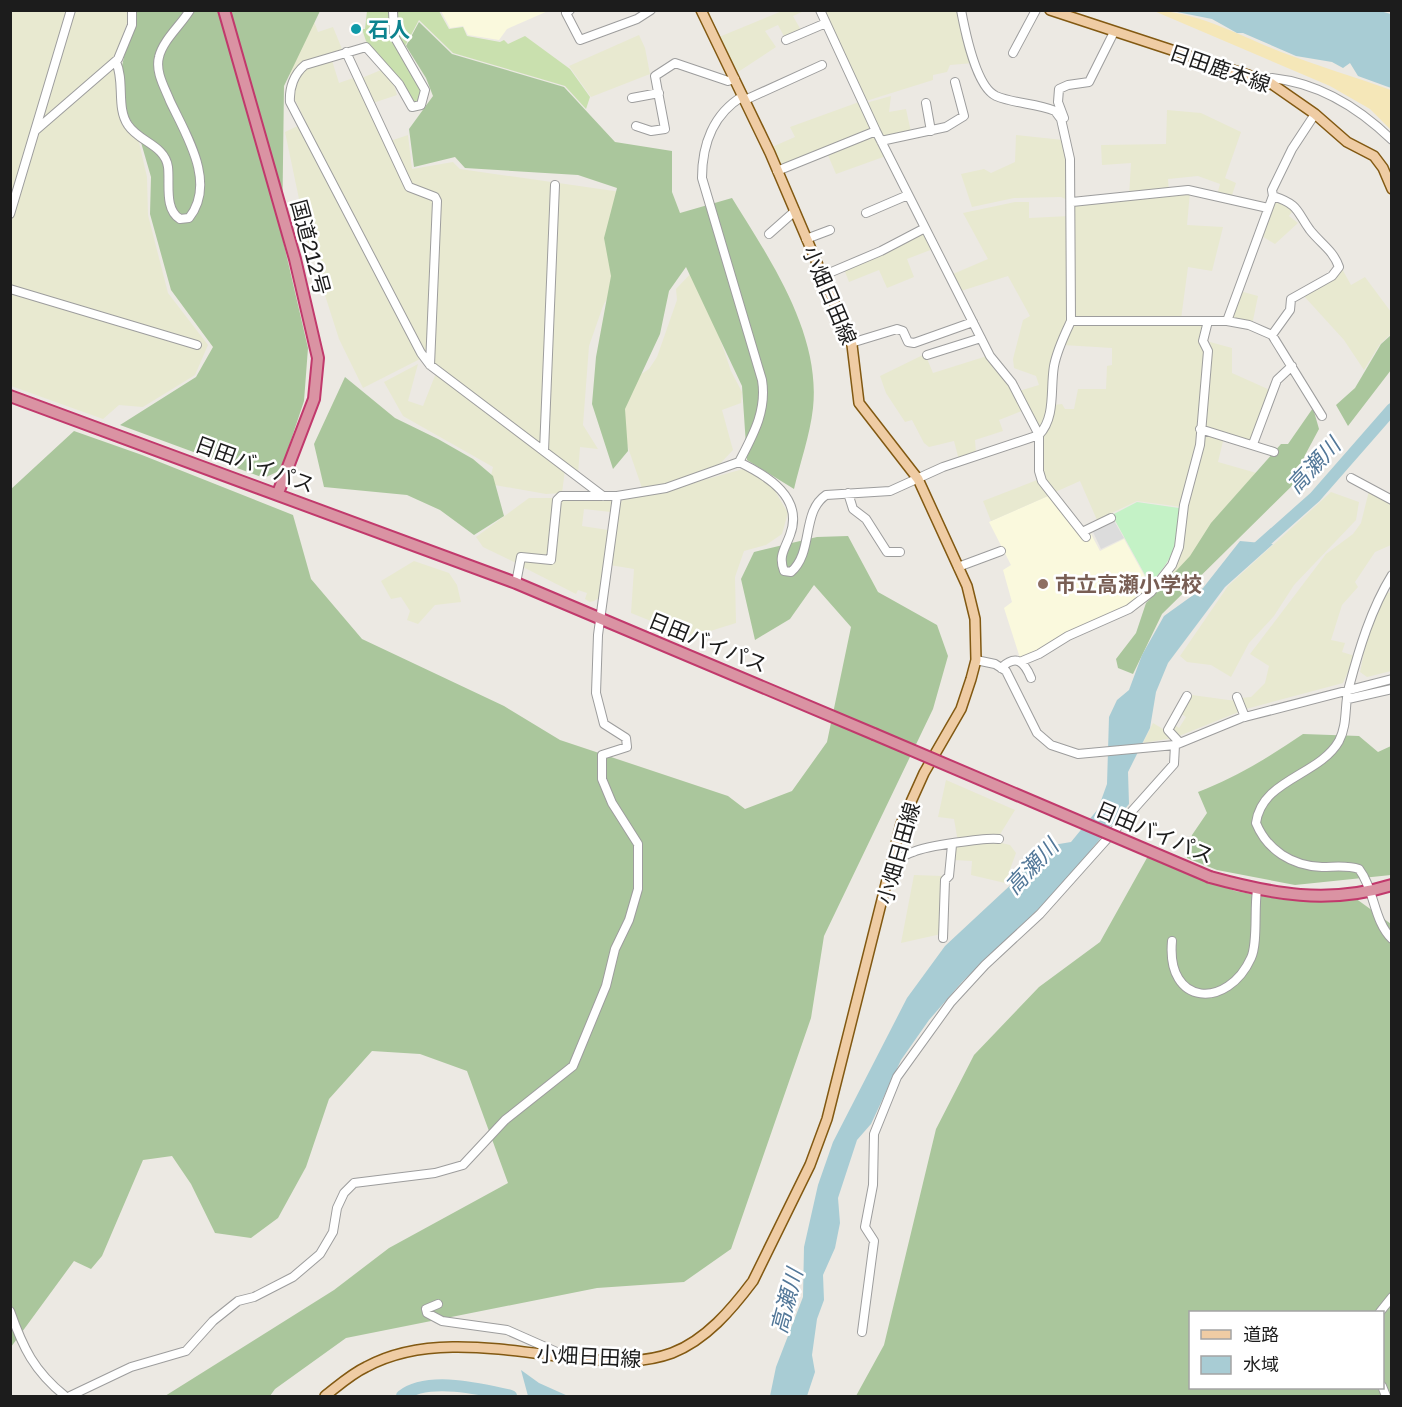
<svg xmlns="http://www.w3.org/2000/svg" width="1402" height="1407" font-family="'Golos Text','Noto Sans JP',sans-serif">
  <rect width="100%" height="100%" fill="#ece9e3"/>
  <path fill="#faf9dd" d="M441,11H548L507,29L499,40L468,35L463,26L450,28Z
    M1048,496L1080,536L1091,534L1100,551L1124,539L1150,586L1129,605L1053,640L1037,653L1020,658L1004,608L1012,602L1003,570L1011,565L989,522Z"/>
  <path fill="#e8e9d0" d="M10,11H131L115,58L120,119L138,138L147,177L148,215L168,293L208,345L195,375L143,407L119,405L103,419L11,386Z
    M782,11H804L793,16L802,32L785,38L778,25L765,31L776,47L738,72L719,37Z
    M825,11H959L973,63L950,65L947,72L933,75V80L866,101Z
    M313,19L318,32L333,27L342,49L330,54L339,83L356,77L357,80L381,70L394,85L397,95L373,103L390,141L408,135L412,169L453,162L460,169L628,193V259L603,306L589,346L583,425L598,449L580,447L578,474L435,364L420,359L363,388L339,339L308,242L285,132L306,122L293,96L286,50Z
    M639,35L645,48L650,74L591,97L569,66Z
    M891,96L889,112L906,109L911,132L883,138L866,103Z
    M859,102L873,130L781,167L772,147L795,137L790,127Z
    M1167,110L1201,113L1241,132L1225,178L1236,183L1231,198L1217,195L1220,184L1198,176L1168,179L1169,192L1129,196L1131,163L1102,165L1101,145L1166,144Z
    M875,133L886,156L836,174L827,153Z
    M1016,135L1063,140L1067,161L1068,200L1061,197L1014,198L972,207L961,174L984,169L991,173L1015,162Z
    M1190,192L1187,225L1223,227L1212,271L1188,267L1181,319L1079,320L1074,315L1075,203Z
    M1273,199L1294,209L1289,216L1298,223L1275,244L1260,235Z
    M1015,202H1029V218L1070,216V321L1058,341L1047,424L1040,432L1019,391L1039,385L1036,376L1014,368L1013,359L1023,320L1030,316L1008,276L961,291L953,274L988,259L963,213Z
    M924,230L933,249L907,259L914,277L887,288L879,270L849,282L844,269Z
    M1341,267L1351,285L1365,277L1391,312L1392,333L1380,344L1364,370L1344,340L1303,295Z
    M696,268L731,371L742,392L741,403L722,410L733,450L717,467L671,483L642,488L615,410L626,384L649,369L657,357L677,300L676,289Z
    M1240,291L1258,296L1252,325L1230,319Z
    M1074,324H1205L1206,351L1198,445L1182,507L1137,501L1097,520L1080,481L1053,493L1042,472V438L1051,426L1053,405L1062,404L1065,409H1074L1078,389H1106L1107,366L1112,365V348L1063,345Z
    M1210,342L1232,348V373L1270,390L1251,442L1203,427Z
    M925,354L933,373L987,356L1003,374L1024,410L999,420L1003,431L975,440L976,453L959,460L954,441L929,447L924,443L912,420L905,422L886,393L880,376Z
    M418,364L408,401L423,406L436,373L565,470L562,493L546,494L489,484L493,467L403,416L384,382Z
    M1201,431L1224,437L1218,462L1260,474L1186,568L1157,587L1174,567Z
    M743,469L771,484L788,513L782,534L766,545L744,551L735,577L736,623L691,637L631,613L634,569L610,565L619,503L628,496L668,490Z
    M1037,480L1048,496L991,521L983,501Z
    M1369,491L1391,503V545L1375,552L1355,582L1358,587L1342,605L1331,640L1345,643L1342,652L1355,656L1343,683L1246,709L1241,698L1251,697L1265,683L1269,666L1250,654L1326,554L1353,534L1361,523Z
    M1331,492L1359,502L1356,520L1294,585L1274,616L1249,643L1231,677L1211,665L1187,662L1180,656L1228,586Z
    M562,497H612L611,512L584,509L582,526L608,530L602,596L594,601L590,602L585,599L587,593L578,590L576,594L521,566L522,558L553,560L558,501Z
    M529,498H555L549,558L517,554L516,563L483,547L476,537Z
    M414,561L449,573L457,585L461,602L435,605L418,624L407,620L410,611L401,597L391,599L381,581Z
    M1387,591L1391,594V671L1367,677L1360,672L1364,652L1375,615Z
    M1192,695L1236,701L1241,711L1179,736L1173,730L1175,725L1179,728L1186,717L1180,713Z
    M1153,723L1163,729L1173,738L1143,743Z
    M946,780L1015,810L999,836L987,834L958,842L954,819L938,817Z
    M989,840L1010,845L1016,853L1005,883L971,875L972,861L954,860L955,847Z
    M914,875L943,876L941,934L901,943Z"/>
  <path fill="#c9e0ae" d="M367,11H391C389,43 420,65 421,99L418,102L414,101L401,80L366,41L362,29H365Z
    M396,11H439L449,29L463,27L467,36L500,42L504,40L508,44L525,36L570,69L590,97L586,109L565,86L453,53L419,20L404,48L397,35Z"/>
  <path fill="#aac69c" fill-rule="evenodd" d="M134,11H320L284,86L282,236L308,348L304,401L281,470L264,478L120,425L196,377L213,347L171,290L150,214L151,177L138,132L126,113L122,66Z
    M419,22L452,54L564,87L615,142L672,151V192L680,213L732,198C769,258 821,333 813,408C810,435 800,463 794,489L747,460L742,386L686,267L669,291L660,334L625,409L628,451L613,469L592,404L596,357L611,276L604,238L617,188L578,175L465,168L455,157L414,167L409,129L433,96L426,78L406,46Z
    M1391,335V370L1348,426L1336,405L1355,388L1381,344Z
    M345,377L395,418L438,439L473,459L493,476L504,516L474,535L440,510L407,495L324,487L314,444Z
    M1313,408L1319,429L1304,457L1303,475L1162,614L1133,674L1118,668L1116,659L1136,633L1146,603L1190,556L1211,523L1281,444H1288Z
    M74,431L142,455L293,515L311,579L362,639L504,706L560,740L728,796L745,809L792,791L827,742L851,627L814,585L790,619L755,640L741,579L754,552L817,537L848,536L878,592L937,625L948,656L933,709L824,936L811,1018L731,1249L684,1282L597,1288L346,1338L275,1389L270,1396H165L334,1290L389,1248L508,1183L467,1071L420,1054L372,1051L329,1099L306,1167L278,1218L251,1238L215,1233L191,1184L172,1156L143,1160L102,1256L91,1269L74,1261L11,1347L10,490Z
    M1303,734L1359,736L1378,752L1391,746V875L1295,885L1217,870L1187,858L1192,835L1207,813L1198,792C1237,777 1269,757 1303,734Z
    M1148,856L1235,891L1285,900L1355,898L1391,924V1396H856L884,1345L936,1129L974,1055L1039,987L1100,942ZM1190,1312H1382V1388H1190Z"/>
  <path fill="#f5e7b8" d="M1154,11C1194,10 1243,37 1281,52C1318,66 1355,77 1391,90V130L1370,109L1330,86Z"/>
  <path fill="#c4f2c6" d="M1137,502L1179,508L1181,511C1175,547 1175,557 1150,584L1112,515Z"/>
  <path fill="#dcdcdc" d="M1113,519L1124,538L1101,549L1092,530Z"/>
  <path fill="#a8ccd4" d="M1380,11L1391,14V88L1358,76L1350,63L1343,68L1332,62L1296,56L1243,33H1237L1212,19L1172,11Z
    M1240,541L1273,544L1225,587L1168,663L1156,692L1150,728L1128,772L1129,804L1056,892L962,982L929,1020L901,1060L871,1124L857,1140L838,1198L840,1223L835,1248L823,1275L824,1300L817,1319L812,1355L815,1372L807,1396H770L776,1367L803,1297L804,1247L818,1185L833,1142L907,998L945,946L1017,879L1035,857L1053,845L1071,842L1098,809L1107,784L1109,717L1117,700L1129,690L1142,655L1164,616L1203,588Z
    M521,1370L539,1383L568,1396H528Z"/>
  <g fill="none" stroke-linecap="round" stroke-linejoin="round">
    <path stroke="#a8ccd4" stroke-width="12" d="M1253,552L1315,497L1392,409
      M402,1396C427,1376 482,1389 511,1396"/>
    <defs>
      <path id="minor" d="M393,10L394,36L425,90L421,105L412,107L399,84L366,47L305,65C294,74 289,88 290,102L421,353L430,365L603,496
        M570,10L566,13L580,40L637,19L651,10
        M820,10L876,131L990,356L1012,383L1039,435V471L1042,481L1086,537
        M786,40L826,23
        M346,52L409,187L435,197L437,201L430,365
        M1013,53L1036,10
        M116,62C125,81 116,108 128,125C139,142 165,145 168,167C170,184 164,209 180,219L189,218C217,183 186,135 170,101C165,88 155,72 159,57C163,40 181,25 190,10
        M1272,78C1318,83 1359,108 1392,140
        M632,98L659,93
        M745,100L822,65
        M926,103L931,131
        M1064,118L1058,102L1059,89L1068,85L1089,82L1114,32
        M636,126L651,131L665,129L655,76L675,63L728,81L735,79
        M36,130L118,59L132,25V10
        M881,141L946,127L964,116L955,82
        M777,171L876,131
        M1072,202L1188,190L1268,208
        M866,213L908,195
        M10,214L71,10
        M769,234L795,211
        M806,239L830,230
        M822,276L881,251L925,228
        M10,289L197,345
        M1071,321H1227L1249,325L1272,335L1322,416
        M1227,321L1273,196L1272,190L1292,149L1315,114
        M1272,335L1290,310L1291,299L1332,276L1339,267C1333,250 1321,244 1310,230C1296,211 1300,205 1273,196
        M851,343L897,329L903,331L908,342L914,343L973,322
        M927,355L981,338
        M1200,429L1274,452
        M1253,444L1277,380L1292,366
        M544,451L555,185
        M739,462C768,476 804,498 790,535C785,549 778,556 784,571L791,572C814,552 801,512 826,495L890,491L943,467L1039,435C1056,417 1050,389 1054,366C1057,350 1064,336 1071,321L1070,159L1061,119L1055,111C1036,103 1015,104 996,96C976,87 965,31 961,10
        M1351,478L1392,500
        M848,493L853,509L866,519L887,552H900
        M1082,532L1111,518
        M958,567L1001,551
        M1392,575C1371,609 1359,649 1349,687C1344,705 1348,724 1339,741C1319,776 1262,779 1256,823C1267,850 1292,866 1322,867C1335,867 1347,865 1359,869C1375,890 1373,920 1392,939
        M516,583L521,557L551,560L557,500L561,496H617L666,488L739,462C753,435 767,411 762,380L702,178C702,145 713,114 743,96
        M976,660L995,664L1006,671L1037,733L1051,745L1078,754L1175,745L1241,718L1392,679
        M1022,661L1039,654L1068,636L1129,609L1151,592L1172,565L1179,547L1184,505L1200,445L1208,351L1203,341L1208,321
        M1001,668C1016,654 1024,661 1031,678
        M1237,697L1245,717
        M1348,699L1392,689
        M1180,743L1168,730L1187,696
        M892,863C899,859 906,854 913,852C926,846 987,837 999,839
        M943,938L945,880L949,876L952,845
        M1172,941C1166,1007 1228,1009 1251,958C1258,943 1254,910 1257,890
        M438,1304L426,1309L427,1313L442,1321L507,1330L568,1357
        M10,1311C23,1348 34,1371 65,1396
        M1380,1312L1392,1297
        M862,1332L874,1241L865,1227L873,1185L874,1134L897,1077L951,1002L985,965L1040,914L1174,764L1175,745
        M1382,1386L1386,1396
        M70,1396L131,1367L186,1351L213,1321L238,1301L254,1297L293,1277L320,1254L333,1232L337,1208L344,1193L354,1183L435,1173L463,1165L505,1120L573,1066L606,986L615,949L629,920L638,889V844L612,803L602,779V755L627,747L626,738L604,724L596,693L598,635L617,496"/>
      <path id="major" d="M1050,10L1269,82L1315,114L1347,142L1374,156L1383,168L1392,189
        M325,1396C338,1386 351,1374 366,1367C430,1332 513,1352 582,1359C613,1361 642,1364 672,1353C706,1340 732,1309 753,1281L810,1165L827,1119L901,824L924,773L961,709L971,679L976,660L975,619L967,586L918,479L859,403L852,345L770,153L701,10"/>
      <path id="highway" d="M224,10L295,259L318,358L314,399L278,493
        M10,396L516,583L874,734
        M1210,877C1272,894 1328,905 1392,885"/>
    </defs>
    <use href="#minor" stroke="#9d9d9d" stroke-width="10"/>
    <use href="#major" stroke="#825912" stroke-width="12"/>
    <use href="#highway" stroke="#c1396c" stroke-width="14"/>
    <use href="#minor" stroke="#fff" stroke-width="8"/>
    <use href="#major" stroke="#efcca4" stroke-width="9"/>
    <use href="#highway" stroke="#da93a3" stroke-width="10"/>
    <defs>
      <path id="highway-bridge" d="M874,734L1210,877"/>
    </defs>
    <use href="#highway-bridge" stroke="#c1396c" stroke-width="14" stroke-linecap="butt"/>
    <use href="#highway-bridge" stroke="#da93a3" stroke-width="10"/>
  </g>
  <circle fill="#0f9aa8" stroke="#fff" stroke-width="2" cx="356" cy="29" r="6"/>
  <circle fill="#8d6e63" stroke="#fff" stroke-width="2" cx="1043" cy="584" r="6"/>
  <g text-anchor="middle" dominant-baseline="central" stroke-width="5" stroke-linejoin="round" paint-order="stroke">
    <g font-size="21" font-weight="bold" fill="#0d838f" stroke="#fff" text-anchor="start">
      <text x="368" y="29">石人</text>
    </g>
    <g font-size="21" fill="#1c1c1c" stroke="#fff">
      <text transform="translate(1220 68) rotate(19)">日田鹿本線</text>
      <text transform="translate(311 247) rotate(75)">国道212号</text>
      <text transform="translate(830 295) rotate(67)">小畑日田線</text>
      <text transform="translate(255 464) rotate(20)">日田バイパス</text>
      <text transform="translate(708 642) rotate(22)">日田バイパス</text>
      <text transform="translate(1155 832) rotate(23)">日田バイパス</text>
      <text transform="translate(898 853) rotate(-74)">小畑日田線</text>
      <text transform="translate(589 1356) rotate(3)">小畑日田線</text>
    </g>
    <g font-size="21" font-weight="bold" fill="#785e54" stroke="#fff" text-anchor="start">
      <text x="1055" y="584">市立高瀬小学校</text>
    </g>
    <g font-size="22" font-style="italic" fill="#527798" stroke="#fff">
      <text transform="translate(1313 465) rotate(-47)">高瀬川</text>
      <text transform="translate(1031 866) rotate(-47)">高瀬川</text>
      <text transform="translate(786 1301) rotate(-75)">高瀬川</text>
    </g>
  </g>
  <rect width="1402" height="1407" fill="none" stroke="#1c1c1c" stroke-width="24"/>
  <rect x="1189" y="1311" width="195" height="78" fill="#ffffff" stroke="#a4a4a4" stroke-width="1.5"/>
  <rect x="1201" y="1330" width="30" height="9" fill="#efcca4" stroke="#a4a4a4" stroke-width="1.5"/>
  <text x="1243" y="1341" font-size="18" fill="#1c1c1c">道路</text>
  <rect x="1201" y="1356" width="30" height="18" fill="#a8ccd4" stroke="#a4a4a4" stroke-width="1.5"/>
  <text x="1243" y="1371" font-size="18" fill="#1c1c1c">水域</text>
</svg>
